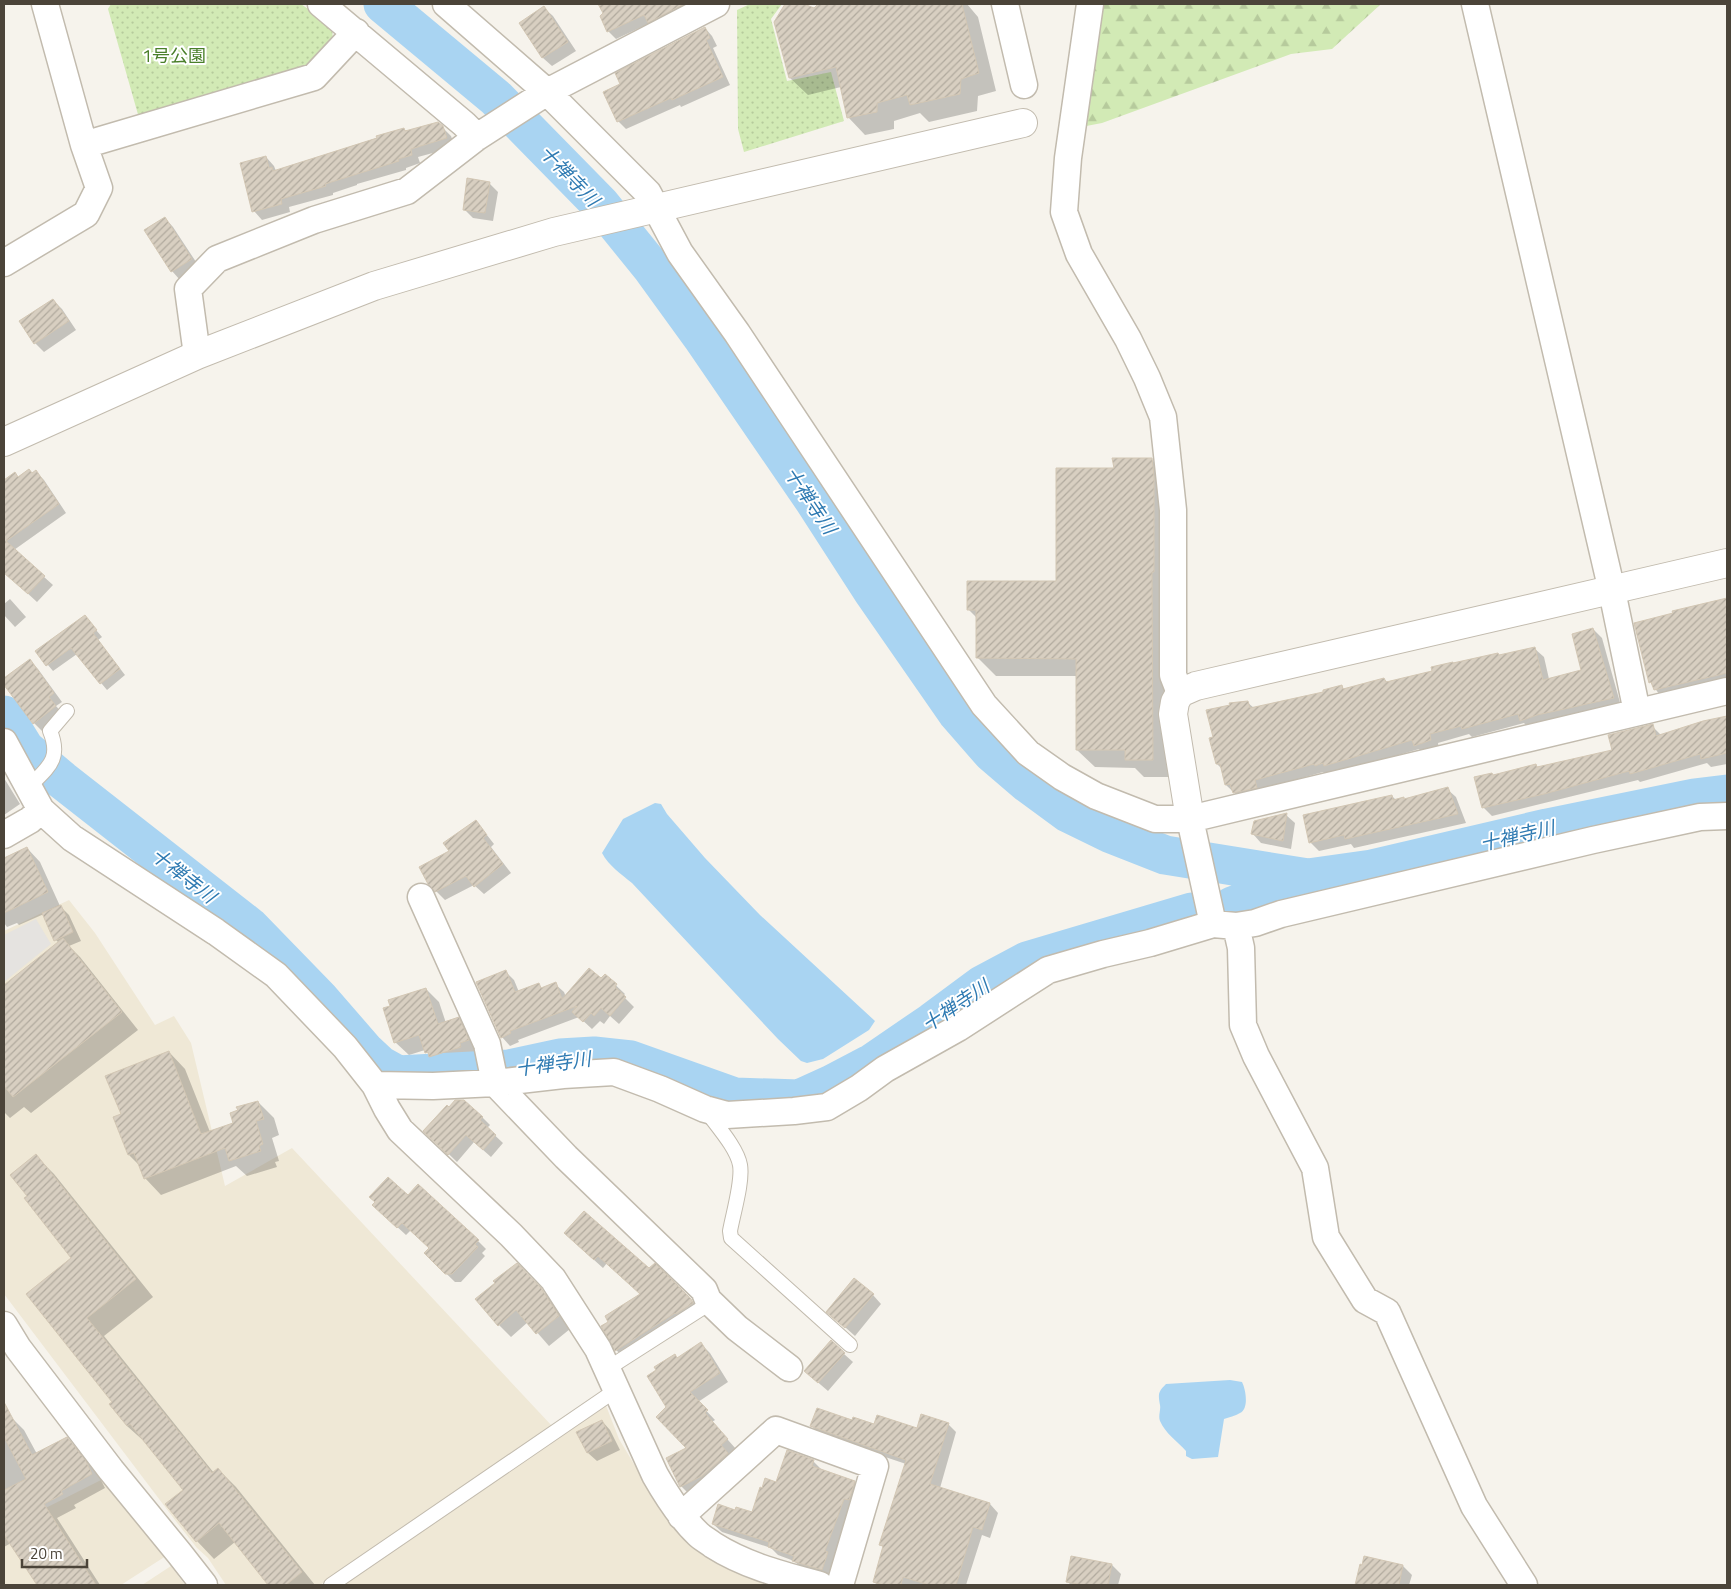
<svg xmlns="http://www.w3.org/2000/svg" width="1731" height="1589" font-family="'Titillium Web','Noto Sans JP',sans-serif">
  <defs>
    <pattern id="grass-dots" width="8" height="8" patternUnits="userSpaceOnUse" patternTransform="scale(1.25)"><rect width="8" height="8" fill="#d2eab5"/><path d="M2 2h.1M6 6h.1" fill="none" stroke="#b6ca9c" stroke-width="1.8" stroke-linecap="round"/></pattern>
    <pattern id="forest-firs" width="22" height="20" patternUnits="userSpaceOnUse" patternTransform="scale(1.25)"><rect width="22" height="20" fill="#d2eab5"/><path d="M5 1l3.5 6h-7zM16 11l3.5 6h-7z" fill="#b6ca9c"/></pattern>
    <pattern id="building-hatch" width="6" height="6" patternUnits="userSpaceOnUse" patternTransform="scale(1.25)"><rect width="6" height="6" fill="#d8cfc1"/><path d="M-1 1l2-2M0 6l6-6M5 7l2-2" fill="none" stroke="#b1aa9e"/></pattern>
  </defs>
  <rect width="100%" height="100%" fill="#f6f3ec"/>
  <path fill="#efe8d6" d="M69,900L95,933L155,1025L174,1016L191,1043L225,1186L292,1148L552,1426L320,1585H226L208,1558L197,1548L178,1524L4,1294V931Z
    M605,1403L619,1439L650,1491L776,1585H342Z
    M101,1480L169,1554L121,1585H4V1529Z
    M171,1566L185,1585H142Z"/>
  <path fill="url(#grass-dots)" d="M111,4H301L332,26L333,43L301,72L139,118L108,9Z
    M750,4H782L771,19L787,81L831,72L844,121L744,152L738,129L737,10Z"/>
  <path fill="url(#forest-firs)" d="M1098,4H1381L1332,49L1291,54L1102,123L1081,127Z"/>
  <path fill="#e5e3e0" d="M36,919L51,944L4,982V935Z"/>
  <path fill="#a9d4f2" d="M655,803L661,804L667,814L705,858L760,915L875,1021L869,1030L823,1059L807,1063L801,1061L778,1039L632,883C621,874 609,866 602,853L623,819Z
    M1230,1380L1242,1382C1246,1390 1249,1409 1240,1413C1235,1416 1229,1417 1224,1419L1218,1457L1192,1459L1186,1456V1451C1177,1441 1165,1433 1160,1421C1158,1416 1161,1410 1160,1405C1158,1394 1158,1392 1166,1384Z"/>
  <path fill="#0003" d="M602,4H707L657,30L650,23L616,39L608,31L605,13L600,5Z
    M787,4H801L814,9L820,4H967L978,17L996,91L978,96L977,111L929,122L920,113L894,121V129L865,135L848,117L841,87L808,95L790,78L775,22Z
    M544,8L553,16L576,51L552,66L543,58L520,23Z
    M705,28L712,36L717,46L713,48L730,85L681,107L680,105L626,129L618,121L622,84Z
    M442,127L451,136L455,147L418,157L420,163L406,168V170L357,184V185L333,193V195L289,207L290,212L262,220L254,211L266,157L274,166L276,171L404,129L407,132Z
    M489,183L498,192L493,221L473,218L464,209Z
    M165,218L173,227L200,268L180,280L172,271Z
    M53,300L62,309L76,330L44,352L35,343Z
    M1152,460L1170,478V777H1144L1135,768L1095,767L1077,750V676H996L978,658V619L968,609L1057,582L1115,469Z
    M36,472L44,480L66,513L14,550L53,585L37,602L13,580L4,567L6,564L4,561V481L15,474L19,478Z
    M10,599L26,617L15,627L4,615V604Z
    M1727,599V683L1663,699L1650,682L1674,612Z
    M85,617L102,637L98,640L125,675L107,690L77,654L53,671L37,652Z
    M1593,629L1602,638L1621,706L1530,730L1524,723L1472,737L1469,734L1438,743L1439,749L1423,754L1419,749L1334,774H1325L1323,772L1263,789L1243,801L1226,785L1222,769L1217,764L1214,738L1247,702L1254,708L1325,692L1341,686L1345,690L1384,679L1388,683L1535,649L1544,657L1549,679L1582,671Z
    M30,661L38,669L62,702L56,706L64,715L42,731L34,723L4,683Z
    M1727,717V764L1711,767L1707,763L1640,782L1638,780L1492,816L1483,807L1494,776L1536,765L1538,768L1613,751L1652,726L1661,735Z
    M4,778L20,804L4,815Z
    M1447,789L1456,797L1466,823L1354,848L1351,844L1319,851L1310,842L1392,796L1396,800H1404Z
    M1286,815L1295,823L1291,849L1261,843L1253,834Z
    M476,821L494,844L491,847L511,873L484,894L474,885L445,900L436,891L451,852Z
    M27,848L40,862L60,906L69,915L81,941L69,946L80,957L138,1030L31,1113L24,1107L10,1118L4,1112V986L59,943L54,938L44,914L19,925L17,923L7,927L4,923V859Z
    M505,971L514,980L519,992L538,985L542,989L555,984L564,992L566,997L601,980L605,975L625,994L623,996L634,1007L619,1024L610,1016L604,1024L600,1021L592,1029L579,1017L518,1040L519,1042L510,1046L502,1037Z
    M426,989L439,1002L446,1023L458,1019L472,1032L481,1053L472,1057L473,1060L444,1069L425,1050L409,1055L395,1042Z
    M169,1052L185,1069L210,1132L235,1124L258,1102L274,1118L279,1135L272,1138L279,1161L275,1162L277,1167L247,1176L236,1166L161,1195L145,1178L140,1166L129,1155L115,1118L122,1115Z
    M482,1117L490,1125L487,1128L503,1143L491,1157L474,1142L457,1162L425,1131Z
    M36,1156L54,1174L153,1297L104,1336L214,1473L218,1469L236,1487L315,1585H270L235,1542L214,1559L197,1541L185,1490L146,1443L127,1426L114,1402L27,1294L73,1258L28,1196Z
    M382,1213L478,1241L486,1249L482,1253L485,1256L461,1282H455L425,1253L430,1248L411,1230L406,1235Z
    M574,1242L649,1270L655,1265L699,1308L625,1358L616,1350L603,1327L642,1295L607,1263L603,1268Z
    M529,1277L553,1302L570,1329L549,1346L528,1322L511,1337L499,1325Z
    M873,1295L881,1304L855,1336L837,1320Z
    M701,1344L710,1353L728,1382L698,1402L715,1420L712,1422L736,1449L690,1495L681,1486L688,1448L668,1407L675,1356L678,1359Z
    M844,1354L853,1362L828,1391L814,1379Z
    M10,1416L24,1430L37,1454L67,1439L80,1452L99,1476L105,1488L74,1505L76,1508L57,1518L100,1585H38L11,1543L4,1547V1477L5,1476L4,1473V1420Z
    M602,1421L610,1430L620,1450L597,1461L588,1453L578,1432Z
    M853,1422L917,1430L948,1424L956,1432L940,1488L990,1504L998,1513L990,1538L982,1535L966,1585H878L874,1582L884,1548L881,1545L906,1464L820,1435L812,1426Z
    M813,1461L822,1470L854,1482L863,1490L853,1507L833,1559L836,1562L831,1578L803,1569L794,1561L778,1555L771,1548L722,1532L713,1524L736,1511L753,1514L777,1483Z
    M1072,1558L1112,1565L1121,1574L1118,1585H1071L1067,1581Z
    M1365,1558L1403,1566L1412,1575L1409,1585H1357L1361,1566H1363Z"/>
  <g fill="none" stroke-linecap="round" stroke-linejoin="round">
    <path stroke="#a9d4f2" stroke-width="39" d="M383,4L496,98L601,205L652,268L702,337L813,499L873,592L957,713L992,753L1027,783L1068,813L1109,833L1165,855L1308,878
      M4,715L25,749L62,780L250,927L319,998L365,1051L380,1065L398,1075L509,1069L560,1058L594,1056L631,1060L735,1097L799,1099L832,1084L872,1063L932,1022L982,985L1027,961L1192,912
      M1232,906L1308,878L1372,869L1547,828L1694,798L1727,794"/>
  </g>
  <path fill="url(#building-hatch)" stroke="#d3c7b4" d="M598,4H684L648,23L644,15L607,32L600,16L603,13Z
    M785,4H804L814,8L818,4H962L979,73L961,79L960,94L910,105L907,95L877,103V112L847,118L836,67L789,78L774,22Z
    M544,6L568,42L542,58L519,23Z
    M705,27L710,38L706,40L723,77L672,100L671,98L617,122L603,92L620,84L615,73Z
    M438,122L443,126L447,138L411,149L412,155L398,159L399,161L325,184L326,186L281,199L282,204L252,212L240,163L266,156L269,168L272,167L273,171L377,138L376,136L404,128L405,131Z
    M467,178L490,182L485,213L463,210Z
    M165,217L192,259L171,272L144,230Z
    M53,299L69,321L34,344L19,321Z
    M1112,458H1152L1154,476V572H1152L1153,760H1125V750H1076V659L976,658V610H967V581H1056V468H1114Z
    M29,469L32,473L36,470L59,504L6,541L45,576L28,594L4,573V480L15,472L18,477Z
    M1727,598V673L1654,690L1651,682L1649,683L1634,623L1673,613L1672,611Z
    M85,615L97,630L93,633L120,669L100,684L71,648L46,666L35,651Z
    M1593,628L1614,698L1537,715L1520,721L1518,714L1462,729L1461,726L1430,734L1431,740L1414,746L1412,740L1324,766L1323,763L1315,766L1314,764L1255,780L1257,788L1233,793L1230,784L1225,785L1220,764H1216L1209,738L1213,737L1206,710L1230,705L1229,703L1248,701L1250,708L1323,692V690L1342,685L1343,689L1384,678L1386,682L1432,671L1431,667L1453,662V663L1498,653L1499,655L1535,647L1543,680L1581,670L1572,634Z
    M30,659L54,693L49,697L56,706L33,724L4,685V678Z
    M1727,716V753L1701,759L1700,754L1630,774L1629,771L1544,794L1482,808L1474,777L1492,773L1493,775L1536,764L1537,767L1612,750L1608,735L1653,724L1656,736L1703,721Z
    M1448,787L1458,814L1345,839L1344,835L1309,843L1303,815L1392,795L1393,800L1404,797V799Z
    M1287,813L1283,841L1251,834L1254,821Z
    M476,820L487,835L483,838L503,864L474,887L466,876L435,892L428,884L419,867L449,851L443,843Z
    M27,847L48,892L4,913V858Z
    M61,905L73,932L54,941L42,913Z
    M63,938L122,1012L13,1097L4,1086V985Z
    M589,968L601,978L605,974L617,984L615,987L626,997L610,1016L601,1008L594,1016L591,1013L583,1022L572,1012L577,1006L510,1031L511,1033L501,1038L476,982L506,970L515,992L539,983L541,988L556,982L562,999Z
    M426,988L438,1024L459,1017L469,1040L460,1043L461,1047L429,1057L428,1052L425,1053L419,1035L394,1043L383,1008L390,1006L388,1000Z
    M169,1051L201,1134L233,1123L230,1113L238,1110L236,1107L258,1101L264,1119L256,1121L263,1144L259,1146L261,1151L229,1161L225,1148L144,1179L134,1153L128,1155L113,1117L121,1114L105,1076Z
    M455,1100H464L483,1117L480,1120L496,1135L483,1150L466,1135L448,1155L423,1131L447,1105L449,1107Z
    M36,1154L136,1279L87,1318L212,1473L218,1468L302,1572L286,1585H268L219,1523L196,1542L165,1504L183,1490L130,1424L127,1426L109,1404L112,1402L26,1294L71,1258L24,1198L27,1196L10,1175Z
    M388,1177L408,1195L418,1184L479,1240L475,1244L478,1247L452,1274H445L424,1253L429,1248L402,1223L397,1228L372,1205L375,1202L369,1197Z
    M584,1211L649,1268L655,1263L691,1299L693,1303L676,1314L675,1313L615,1351L601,1326L608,1322L605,1316L640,1294L598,1256L594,1260L564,1233Z
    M517,1263L541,1288L559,1316L536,1334L516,1310L498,1326L475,1299L495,1283L493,1281Z
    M854,1278L874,1294L845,1328L826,1312Z
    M831,1340L845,1353L818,1383L804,1371Z
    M701,1342L720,1373L690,1392L708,1410L705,1413L728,1439L721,1445L728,1453L702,1476L680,1487L666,1458L686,1448L656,1417L666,1407L647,1376L656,1370L654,1367L675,1354L677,1358Z
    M4,1402L32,1455L67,1437L86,1461L92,1474L61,1491L63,1494L44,1504L96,1585H37L4,1535V1490L26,1479L4,1437Z
    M817,1408L852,1420L853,1417L874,1424L877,1415L917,1428L921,1414L949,1423L930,1484L990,1503L982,1530L973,1527L956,1585H929L903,1577L901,1585H883L873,1582L883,1546L879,1545L906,1460L810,1426Z
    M602,1420L612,1441L587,1453L576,1432Z
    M787,1450L814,1460L812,1466L855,1481L849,1500L844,1499L825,1551L828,1552L822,1570L792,1561L794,1556L768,1547L769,1542L712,1524L718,1504L735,1510L736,1507L752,1512L760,1487L762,1488L765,1478L776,1482Z
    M1071,1556L1112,1564L1108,1585H1083L1066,1582Z
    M1364,1556L1403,1565L1399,1585H1355L1360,1564L1362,1565Z"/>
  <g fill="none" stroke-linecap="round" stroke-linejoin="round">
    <defs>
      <path id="service" d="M29,787C47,768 62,760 50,731L67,711
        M707,1112C717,1126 737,1148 740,1165C743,1181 733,1214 730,1231L731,1238L850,1345
        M607,1369L710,1303
        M331,1585L616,1390"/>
      <path id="minor" d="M321,4L464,124L477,137
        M446,4L547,92L648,193L680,253L737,333L984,705L1028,753L1062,777L1096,796L1155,819H1190L1727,691
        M1005,4L1024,85
        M1090,4L1068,158L1064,212L1079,254L1128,339L1147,378L1163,417L1173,510V675L1180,693
        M1475,4L1612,591L1637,712
        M84,145L314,77L356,32
        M4,263L86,214L99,188L84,145L45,4
        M197,355L188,289L217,259L314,220L407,191L477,137L547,92L716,4
        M4,742L41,810L72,838L216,932L276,975L345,1047L375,1085L387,1109L400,1130L511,1235L553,1279L598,1349L655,1475C667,1496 680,1517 698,1534C702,1538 708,1541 713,1545C746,1566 783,1575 820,1585
        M1190,819L1213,924
        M4,835L30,820L41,810
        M421,897L487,1044L495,1083L566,1157L704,1290L708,1300L737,1328L789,1368
        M1236,926L1241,948L1243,1025L1256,1056L1315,1168L1326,1237L1365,1300L1387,1312L1474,1506L1524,1585
        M375,1085L433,1086L495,1083L563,1075L614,1072L660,1089L705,1109L727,1115L794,1111L827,1107L859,1088L885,1069L958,1028L1048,970L1103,954L1150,943L1213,924L1236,926L1255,923L1281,914L1593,840L1700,817L1727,816
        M4,1325L18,1348L111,1470L179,1553L204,1585
        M681,1516L776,1430L875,1466L840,1585"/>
      <path id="tertiary" d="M4,442L197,355L374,286L554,232L1023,123
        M1190,819L1173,714L1175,702L1180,693L1196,686L1727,563"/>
    </defs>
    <use href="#service" stroke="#c2bbae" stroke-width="16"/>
    <use href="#minor" stroke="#c2bbae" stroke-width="29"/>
    <use href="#tertiary" stroke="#c2bbae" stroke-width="30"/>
    <use href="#service" stroke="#fff" stroke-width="14"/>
    <use href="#minor" stroke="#fff" stroke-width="26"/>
    <use href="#tertiary" stroke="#fff" stroke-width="28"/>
  </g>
  <g text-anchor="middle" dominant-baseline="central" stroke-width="4" stroke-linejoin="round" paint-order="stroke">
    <g font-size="18" fill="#4a7f2a" stroke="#fff">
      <text x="174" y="55">1号公園</text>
    </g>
    <g font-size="19" font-style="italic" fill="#2e7ab2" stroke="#fff">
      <text transform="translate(570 175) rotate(46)">十禅寺川</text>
      <text transform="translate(811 500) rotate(56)">十禅寺川</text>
      <text transform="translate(1517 835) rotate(-13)">十禅寺川</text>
      <text transform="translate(184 875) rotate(38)">十禅寺川</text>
      <text transform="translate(955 1005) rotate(-34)">十禅寺川</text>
      <text transform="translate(553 1063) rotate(-8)">十禅寺川</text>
    </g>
  </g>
  <rect width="1731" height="1589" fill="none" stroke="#4b4439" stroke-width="10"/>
  <path d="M22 1559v8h65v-8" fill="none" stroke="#4b4439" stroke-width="2.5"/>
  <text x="30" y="1559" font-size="15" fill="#4b4439" stroke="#ffffff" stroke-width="4" paint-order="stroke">20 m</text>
</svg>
